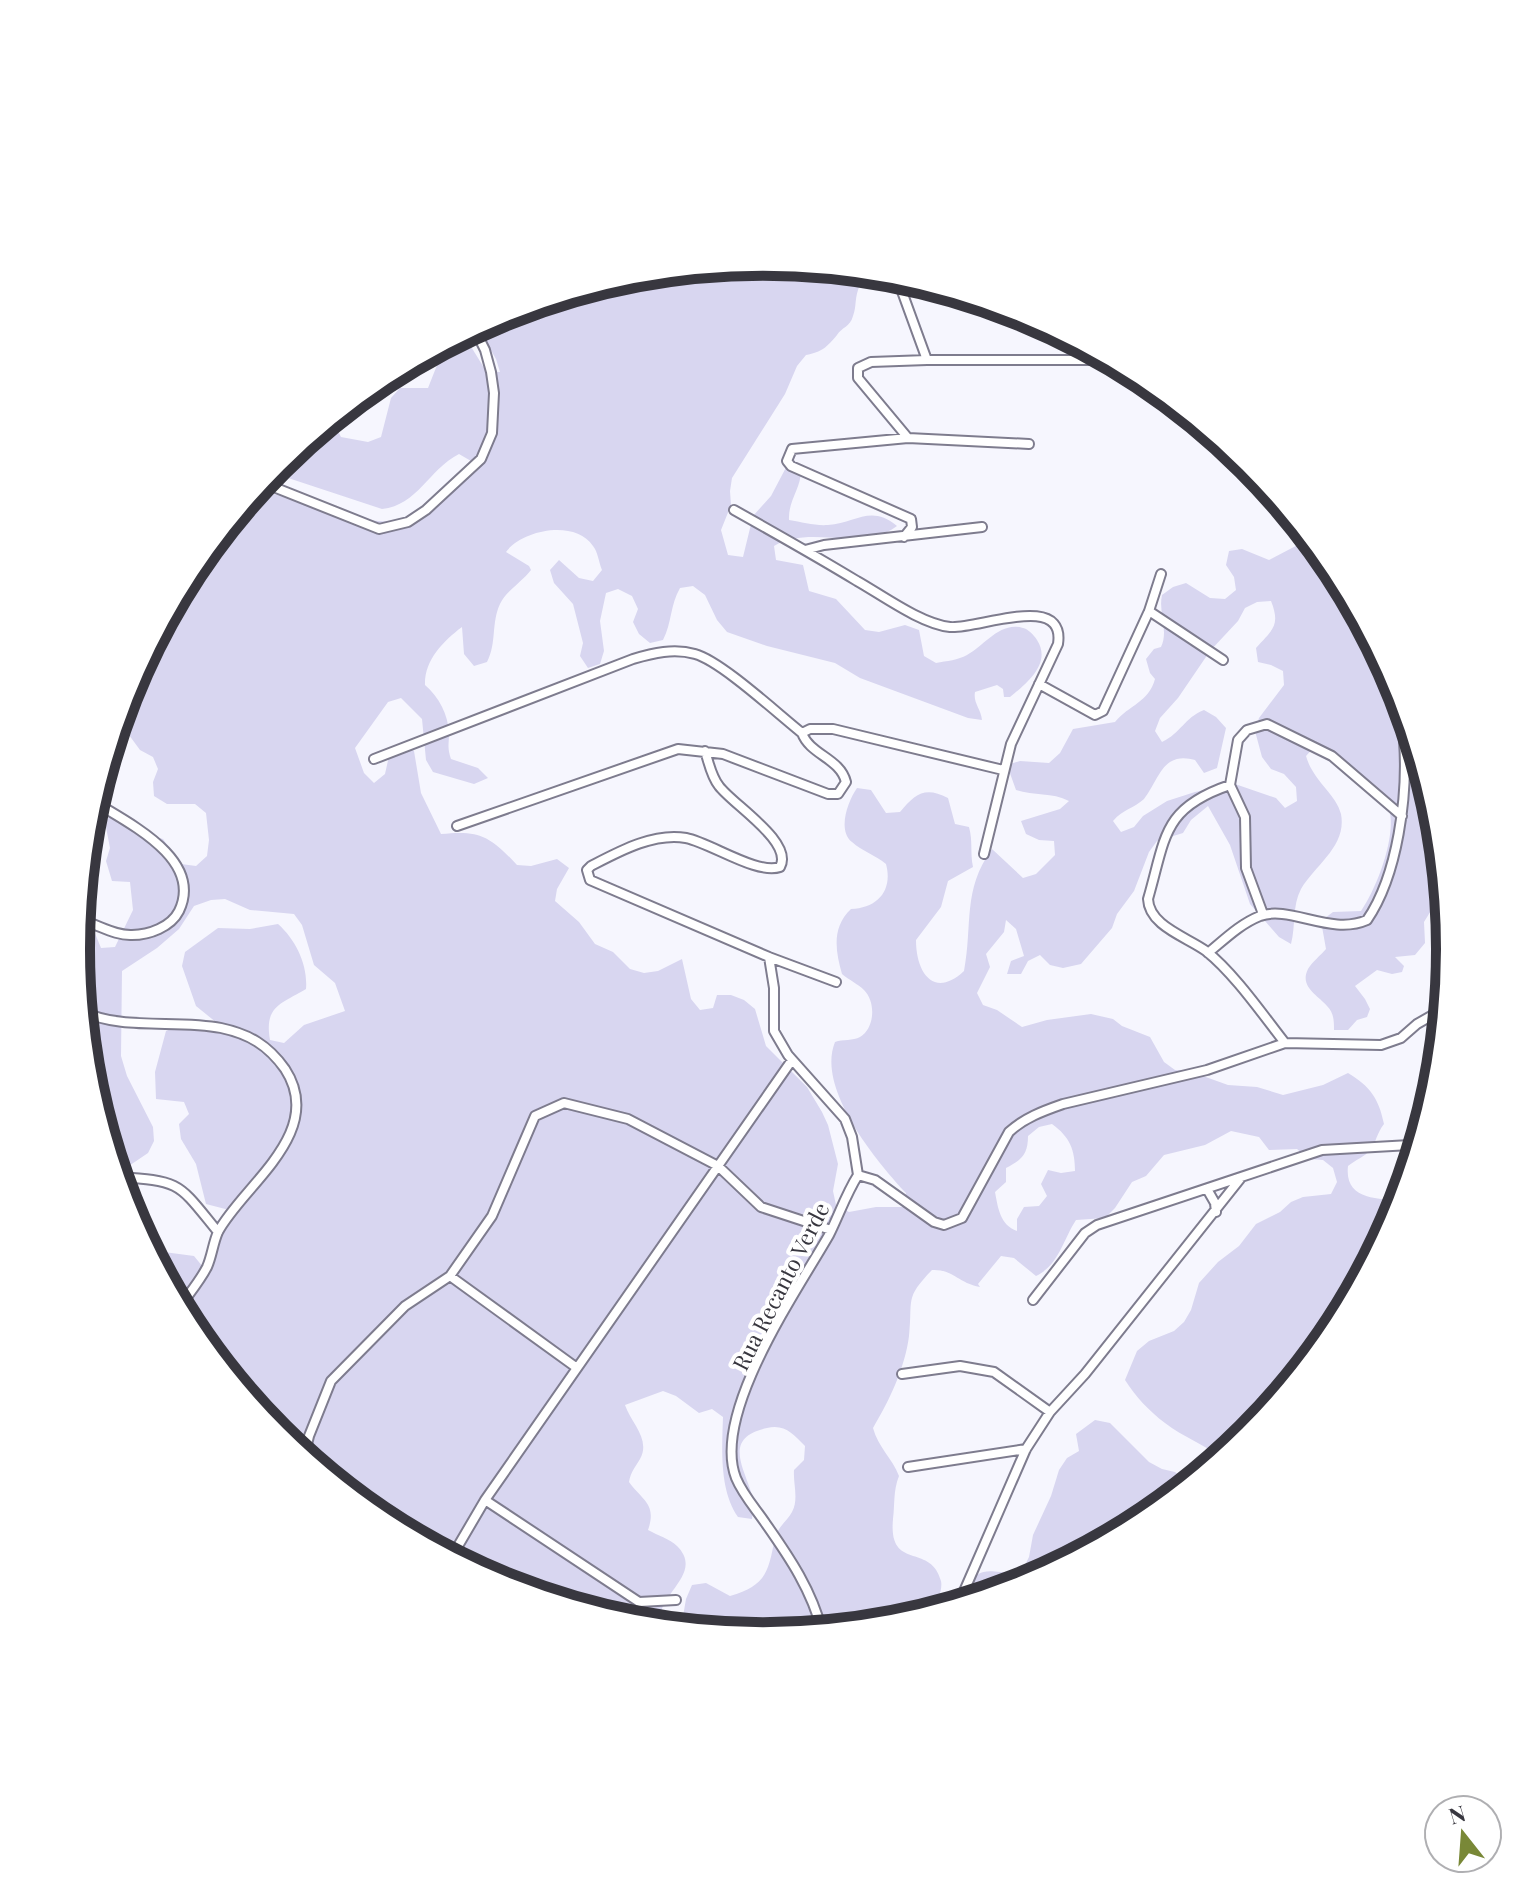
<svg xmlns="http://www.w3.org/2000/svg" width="1527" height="1898" font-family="'Playfair Display',serif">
  <rect width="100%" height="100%" fill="#f6f6fe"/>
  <path fill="#d8d6f0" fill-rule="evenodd" d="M764,262L881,273L873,283L860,285C854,298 857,305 853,316C850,327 842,327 837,335C827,347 822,352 806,355L797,366L785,394L732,478L730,491L731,505L721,530L728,555L743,557L753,516L771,496L791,458L801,467C802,489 788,499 789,520C802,522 815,526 828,525C856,523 871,504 897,526C861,553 810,524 774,546L776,560L803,565L809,591L836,599L865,630L879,632L905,625L919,630L924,656L936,663C947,661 958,660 967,655C984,646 1000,621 1023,628C1028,629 1034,635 1037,640C1052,663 1027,683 1010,697H1004L1003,689L997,685L975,692C973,703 981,709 982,720L968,718L860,678L835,663L767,646L727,632L717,620L705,595L693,586L680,588C670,605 672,623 663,640L650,643L639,634L633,622L638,609L632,596L618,589L606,593L600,621L604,651L600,664L588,668L580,656L583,643L573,604L554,583L550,570L559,560L579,578L593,581L602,570C599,563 598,552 593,546C575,519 522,530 506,552L529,566L531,570C522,582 506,591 500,604C491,623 497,643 487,662L474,666L464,654L462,627C443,641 424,661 425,685C439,697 448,714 449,733C449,744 447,748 451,759L478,768L488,778L474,784L433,772L426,760L422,719L401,698L388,702L355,748L364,773L374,783L385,774L391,747L404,742L414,751L421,793L441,834C480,830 490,836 517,865L531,866L557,859L569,868L557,889L555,901L579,922L595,944L613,952L630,969L644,973L658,971L682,959L691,999L700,1010L713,1008L717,995H731L744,1000L755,1009L766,1046L807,1087L822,1112L828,1125L838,1164L833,1191L836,1205L849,1212L876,1207H904L906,1193C876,1161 816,1088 835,1042C843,1039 853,1041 860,1037C875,1028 876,1002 864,990C858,984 849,980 842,974C835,950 832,927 851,909C878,908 893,890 886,864C875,855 862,851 852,842C837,830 848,801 857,788L871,790L886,813L900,812C915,794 925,786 948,798L955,824L969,827C973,841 970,853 973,867L948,881L941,907L916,940C916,973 934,999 964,971C973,925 962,890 992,849L1023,878L1036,874L1055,855L1054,841L1039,840L1026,834L1021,821L1060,809L1069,801C1052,792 1034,796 1016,790L1007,765L1020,761L1049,763L1060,753L1073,729L1115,722C1129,705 1149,702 1155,679L1150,673L1146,659L1154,649L1161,647C1169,630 1158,613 1162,595L1173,587L1186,583L1210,598L1225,599L1236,590L1234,577L1226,565L1229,551L1242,549L1269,560L1311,538L1335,567L1399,686L1438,815L1443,866L1436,878L1432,909L1424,922L1425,943L1415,955L1395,957L1404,966L1402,972L1392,974L1377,970L1355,986L1365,999L1370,1009L1367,1017L1357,1020L1348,1030H1334C1334,1021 1334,1013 1327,1006C1318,995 1299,987 1308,969C1312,962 1321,955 1326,949L1321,921L1333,912L1361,911C1377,888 1397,835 1389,809L1315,746L1306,756C1313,781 1336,794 1341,814C1347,846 1316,864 1301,889C1292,906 1296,925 1291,944L1279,937L1250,904L1230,845L1208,806L1191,820L1183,833L1157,841L1149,852L1134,891L1117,914L1112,928L1081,964L1063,968L1050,965L1040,955L1028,961L1021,974H1007L1011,961L1024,956L1016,929L1006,920L1004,932L986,954L990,967L977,993L983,1005L997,1010L1022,1027L1047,1020L1091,1014L1113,1019L1122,1026L1150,1037L1164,1062L1175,1070L1189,1071L1228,1085L1257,1087L1283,1095L1323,1085L1348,1073C1370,1086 1379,1099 1384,1124C1377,1133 1376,1142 1371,1149C1365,1157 1355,1160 1348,1166C1344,1200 1378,1199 1402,1200L1398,1213L1335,1331L1249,1435L1221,1458C1204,1444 1183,1437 1165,1423C1149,1411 1136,1397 1125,1380L1137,1351L1149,1341L1174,1331L1184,1322L1191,1310L1199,1283L1218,1262L1239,1246L1256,1224L1280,1212L1291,1202L1303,1197L1331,1194L1337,1182L1333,1168L1323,1160L1309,1159L1297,1149L1269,1150L1259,1137L1231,1131L1205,1145L1164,1155L1146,1176L1132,1182L1115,1208L1105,1218L1076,1220C1063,1240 1059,1265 1036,1276L1014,1258L1001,1256L978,1284L980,1287C958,1283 953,1269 932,1270C904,1299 913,1299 909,1336C905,1368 889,1401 873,1428C878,1447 892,1458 899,1476C893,1491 895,1504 893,1519C888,1572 931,1542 941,1581C943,1591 936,1601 936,1612L897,1623L763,1636L681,1628L686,1599L692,1585L706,1583L730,1596C767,1585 768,1572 775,1538C777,1528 787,1521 792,1512C799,1499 793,1484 794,1470L804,1460L805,1446C793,1434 785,1424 767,1428C715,1439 753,1478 754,1507C754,1511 752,1515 752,1519L738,1517C719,1490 722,1449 723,1417L712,1409L699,1413L676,1396L663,1391L625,1405C631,1423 651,1439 640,1459C635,1468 631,1471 629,1482C643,1501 657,1504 648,1530C657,1535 670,1539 677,1546C706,1575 652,1596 661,1626L629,1623L557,1601V1595L548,1584L528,1593L500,1584L381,1520L277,1435L192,1331L149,1250L194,1256L203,1267L233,1211L206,1204L196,1164L181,1139L179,1124L189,1114L184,1102L156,1099L155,1072L166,1031L180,1025L207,1032L217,1023L196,1006L182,966L185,952L218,928L250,929L278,924C296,940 308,965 306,989C281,1004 264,1006 270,1040L284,1043L304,1025L345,1011L335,983L314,965L302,925L294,914L250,910L225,899L211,900L194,906L179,929L157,948L122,971L121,1056L127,1076L153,1127L154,1141L148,1153L117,1174L89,1083L76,949L80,908L90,921L101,948L115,947L133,910L130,882L112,881L106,861L110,848L105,822L115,811L149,835L163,839L181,864L196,866L207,856L209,840L206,813L195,804H167L154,796L153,782L158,769L153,757L140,750L118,720L129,685L192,567L256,489L363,519C377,521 396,524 408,518C430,508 455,479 471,461L459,454C428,470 418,505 382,509L270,472L327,422L335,425L341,437L368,442L381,437L391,398L400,388H428L443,350L456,344L470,345L486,371L500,372L496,359L477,326L501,314L630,275ZM1271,601C1281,626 1272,630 1256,648L1258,662L1271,665L1283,671L1284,685L1259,718L1255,731L1262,757L1271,769L1284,774L1296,787L1297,801L1285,808L1276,798L1235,784L1195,792L1167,801L1143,816L1134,827L1121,832L1113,821C1123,809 1133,809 1144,799C1153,788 1159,769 1170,762C1179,757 1186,758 1195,760L1204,773L1217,768L1226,728L1216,717L1204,710C1184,718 1181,733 1162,742L1155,731L1160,718L1178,698L1210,651L1238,621L1245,608L1257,602ZM1052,1124C1070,1137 1075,1150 1075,1171L1061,1173L1048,1170L1041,1184L1047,1196L1039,1206L1024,1207L1017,1219V1231C1000,1225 998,1208 995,1192L1006,1182V1168C1022,1160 1028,1154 1028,1136L1039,1127Z
    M1095,1420L1110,1423L1149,1462L1162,1469L1175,1472L1190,1484L1145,1521L1026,1584L954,1606L953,1600C987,1582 960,1564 1014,1574L1025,1565L1029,1557L1033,1535L1051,1496L1059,1470L1067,1458L1079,1451L1076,1434Z"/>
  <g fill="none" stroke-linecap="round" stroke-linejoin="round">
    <defs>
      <path id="minor" d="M896,275L927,360
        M898,281L916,280
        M908,438L858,378V368L871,362L927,360H1114
        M261,482L379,529L408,522L426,510L481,459L492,433L494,393L491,372L485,350L474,328
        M734,510C775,533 816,556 857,581C882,595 921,624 950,627C976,630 1066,591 1058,644L1011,744L984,854
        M904,537L912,527L911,519L791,466L787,461L792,449L908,438L1029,444
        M805,550L824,545L982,527
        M1149,611L1223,660
        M1039,684L1095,715L1103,711L1149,611L1161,574
        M802,733L810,729H833L1003,770
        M705,751C709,763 711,776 719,786C732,804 794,842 780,867C757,875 711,843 686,838C654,832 618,852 591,866L587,870L590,880L769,957L836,982
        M374,759L633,659C653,653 674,648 695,654C721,661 778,714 802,733C810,755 840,758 846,782L838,794H828L723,754L678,749L457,826
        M1230,785C1162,808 1166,837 1148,899C1149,926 1187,937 1206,951C1234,973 1263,1015 1285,1043
        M1263,914L1246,868L1245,817L1230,785L1238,740L1247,730L1267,724L1332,756L1402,816
        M79,920C96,923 114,936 132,935C149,935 171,927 179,911C204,859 128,823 93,801
        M1208,953C1225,939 1240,924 1260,916C1290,905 1331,936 1367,920C1398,875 1408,795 1404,741
        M769,957L774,988V1031L788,1055L845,1119L852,1137L858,1175L875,1180L934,1222L944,1225L962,1218L1009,1132C1024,1118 1043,1111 1063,1104L1207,1070L1285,1043L1381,1045L1401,1038L1417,1024L1445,1008
        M82,1011C121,1031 178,1019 221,1028C249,1034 268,1045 285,1069C327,1133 242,1186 218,1232C213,1243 212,1256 207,1267C200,1281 188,1295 179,1308
        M1410,1145L1441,1047
        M118,1177C182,1181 178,1183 218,1232
        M1207,1189L1215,1203L1216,1212
        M450,1276L492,1216L535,1116L564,1103L628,1119L718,1166L761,1207L831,1230
        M1033,1300L1085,1233L1097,1225L1322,1150L1410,1145L1418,1150
        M902,1374L960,1366L994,1372L1050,1412
        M304,1457L309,1436L331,1381L405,1306L450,1276L577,1368
        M908,1467L1026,1449
        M485,1500L639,1602L676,1600
        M451,1558L485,1500L792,1060
        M958,1605L1026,1449L1050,1412L1085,1374L1240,1179
        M822,1631C812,1591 790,1558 766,1524C756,1509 743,1495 736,1478C711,1414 797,1291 829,1235C839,1215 846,1194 858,1175"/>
    </defs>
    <use href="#minor" stroke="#7e7c8e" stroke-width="12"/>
    <use href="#minor" stroke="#fff" stroke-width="8"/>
  </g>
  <g text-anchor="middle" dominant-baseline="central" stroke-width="8" stroke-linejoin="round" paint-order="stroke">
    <g font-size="22" fill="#38373f" stroke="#fff">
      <text transform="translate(780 1286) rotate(-63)">Rua Recanto Verde</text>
    </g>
  </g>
  <path d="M0 0H1527V1898H0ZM90 949a673 673 0 1 1 1346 0a673 673 0 1 1-1346 0Z" fill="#fff" fill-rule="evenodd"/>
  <path fill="none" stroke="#38373f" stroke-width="10" d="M90 949a673 673 0 1 1 1346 0a673 673 0 1 1-1346 0Z"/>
  <g transform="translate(1463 1834) rotate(343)"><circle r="38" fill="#ffffff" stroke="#afafb2" stroke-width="2"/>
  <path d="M0-6L14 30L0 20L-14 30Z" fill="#798837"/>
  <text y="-12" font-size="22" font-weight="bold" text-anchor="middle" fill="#38373f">N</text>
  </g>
</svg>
